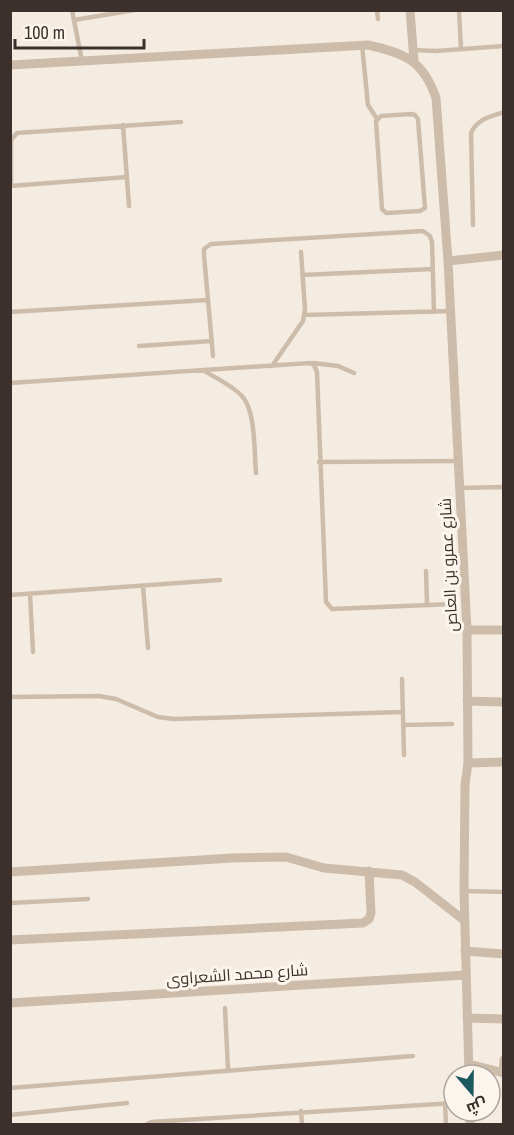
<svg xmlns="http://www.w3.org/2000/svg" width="514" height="1135" font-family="'Archivo Narrow',Cairo,sans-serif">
  <rect width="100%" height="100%" fill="#f4ece0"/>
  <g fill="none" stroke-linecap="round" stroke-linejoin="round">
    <path stroke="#cebcab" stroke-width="4.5" d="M72,10L82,61
      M377,10L378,19
      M459,10L461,49
      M74,20L135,10
      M362,45L368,105L377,119
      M413,50L436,51L504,46
      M411,114L415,115L418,119L425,208L420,211L386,213L382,209L376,121L381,116Z
      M123,125L129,206
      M10,186L127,177
      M11,186V140L17,133L181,122
      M473,225L471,133C477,119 490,117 504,112
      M302,275L433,269
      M10,312L208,300
      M304,315L451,311
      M139,346L212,341
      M213,356L204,255V249L211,244L423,231L430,236L432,242L434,312
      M313,363L338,366L354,373
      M272,366L303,321L305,309L301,252
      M203,370C215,378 232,385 242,396C256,411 254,452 256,473
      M10,383L310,363L314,365L317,372L326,602L332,609L453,604
      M319,462L457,461
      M460,488L504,487
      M426,571L427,605
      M143,586L148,648
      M30,594L33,652
      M10,595L220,580
      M402,679L404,755
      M10,697L99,696L116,699L158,717L174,719L403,712
      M403,725L452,724
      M464,891L504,892
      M10,903L88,899
      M225,1008L228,1070
      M10,1088L413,1056
      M445,1103L446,1124
      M301,1111L302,1124
      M10,1115L127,1103
      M147,1124L151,1122L454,1103"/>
    <path stroke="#cebcab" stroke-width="9" d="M410,10L414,61
      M10,65L368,45C404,53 423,60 436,98L448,261L467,630L468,763L465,785L464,891L469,1075
      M448,261L504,255
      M467,630H504
      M467,701L504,702
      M468,763L504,762
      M10,872L232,858L286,857L324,868L402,875L415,882L465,921
      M10,940L363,923L369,919L371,913L369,871
      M465,951L504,954
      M10,1003L466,975
      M467,1018L504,1019
      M469,1064L504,1073
      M503,1073L504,1060
      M470,1111V1124"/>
  </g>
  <g text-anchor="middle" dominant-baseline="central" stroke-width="6" stroke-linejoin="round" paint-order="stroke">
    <g font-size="16" fill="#3b302b" stroke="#fbf5ed">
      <text transform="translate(448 565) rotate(-93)">شارع عمرو بن العاص</text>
      <text transform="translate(237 974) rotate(-4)">شارع محمد الشعراوى</text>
    </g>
  </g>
  <rect width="514" height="1135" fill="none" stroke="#3b302b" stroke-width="24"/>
  <g transform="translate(472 1093) rotate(160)"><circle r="28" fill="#fbf5ed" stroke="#aea69f" stroke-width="1.5"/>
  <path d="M0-4.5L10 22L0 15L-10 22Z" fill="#1e585f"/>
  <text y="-9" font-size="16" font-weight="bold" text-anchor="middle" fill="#3b302b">ش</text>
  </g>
  <path d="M15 39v9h129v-9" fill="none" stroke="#3b302b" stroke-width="3"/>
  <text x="24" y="39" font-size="18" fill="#3b302b" stroke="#fbf5ed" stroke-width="4.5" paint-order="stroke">100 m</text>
</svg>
